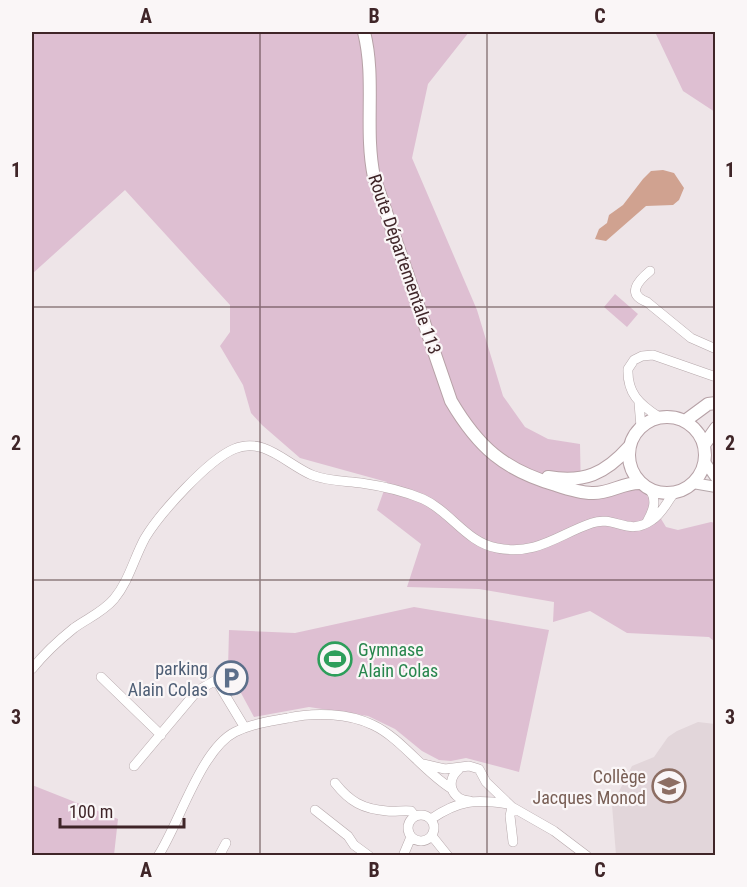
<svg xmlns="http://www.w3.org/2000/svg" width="747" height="887" font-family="'Roboto Condensed',sans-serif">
  <rect width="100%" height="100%" fill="#eee5e8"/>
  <path fill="#e2d6da" d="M698,722L715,724V855H616L612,805L632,766L654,757L668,737L677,731Z"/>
  <path fill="#debfd2" d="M32,32H469L428,84L412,158L477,310L503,396L525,427L548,439L580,444L581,494L628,487L643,489L666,527L678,530L711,522L715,523V642L709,637L627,633L590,611L553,622L554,602L479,589L407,587L421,544L377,510L387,482L300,458L262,425L251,413L243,385L220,346L230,332V305L125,190L32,274Z
    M655,32H715V112L683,91Z
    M615,294L638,314L627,327L604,307Z
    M414,607L549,630L519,772L466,758L451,761L439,760L422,751L395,729L368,716L309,707L254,717L228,669L229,630L295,633Z
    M32,785L118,819L114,855H32Z"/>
  <path fill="#d0a290" d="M663,170L674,173L684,188L679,200L673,205L646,206L606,241L595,239L599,229L607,223L609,215L623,205L643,179L651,171Z"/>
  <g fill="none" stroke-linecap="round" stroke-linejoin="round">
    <defs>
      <path id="minor" d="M650,271C638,281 626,294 647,302L691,338L716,349
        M639,403L641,427
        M659,417C639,404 627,393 628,369L634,360L642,356L653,355L716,377
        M647,522C653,511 658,500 649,489
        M32,669C44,654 59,640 74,628C88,618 103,612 114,599C129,581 134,558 145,538C160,513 208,460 234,449C264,436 286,464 312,475C327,481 345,481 361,483C382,486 404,491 423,499C450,511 467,543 497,548C537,556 559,534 592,523C615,515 628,537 652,520C663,513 667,501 675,492
        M101,677L161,735
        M423,764L445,769L469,766L479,769L486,782L512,807L554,831L587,856
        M134,766L197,691L216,680L245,728
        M459,769C445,781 451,800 470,801
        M335,783C350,802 363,809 387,811C395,812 403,810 411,811L415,816
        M512,807L510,816L513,842
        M315,810L348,836L354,845L369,856
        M408 828a13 13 0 1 1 26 0a13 13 0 1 1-26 0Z
        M431,819C459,800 475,799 508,804
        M432,836L448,856
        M158,856C179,824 201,749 235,732C251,724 270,721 288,718C314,712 349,713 373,725C401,738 424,772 452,789
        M219,856L226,843
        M403,856L411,837"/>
      <path id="tertiary" d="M705,462L716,478
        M693,483L716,487"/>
      <path id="secondary" d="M364,32C376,79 364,129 374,177L451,401C478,447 504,470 556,485C568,489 580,493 592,493C610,494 623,482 641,483
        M629 455a38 38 0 1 1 76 0a38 38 0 1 1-76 0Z
        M685,421L708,404L716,403
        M704,445L716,428
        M548,477C584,483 605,474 629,447"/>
    </defs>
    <use href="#minor" stroke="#b6a8ab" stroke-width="10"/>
    <use href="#tertiary" stroke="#b6a8ab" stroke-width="12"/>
    <use href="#secondary" stroke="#b6a1a6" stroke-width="14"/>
    <use href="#minor" stroke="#fff" stroke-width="9"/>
    <use href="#tertiary" stroke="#fff" stroke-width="10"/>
    <use href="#secondary" stroke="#fff" stroke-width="12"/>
  </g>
  <path fill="none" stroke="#3f2528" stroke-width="1.5" stroke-opacity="0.55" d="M260,32V856M487,32V856M32,307H716M32,580H716"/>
  <defs>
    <symbol id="stadium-ring" viewBox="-11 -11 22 22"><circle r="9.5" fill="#faf6f7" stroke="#2e9e5b" stroke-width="1.5"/><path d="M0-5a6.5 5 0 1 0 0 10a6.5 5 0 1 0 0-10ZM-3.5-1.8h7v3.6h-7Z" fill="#2e9e5b"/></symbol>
    <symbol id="parking-ring" viewBox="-11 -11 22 22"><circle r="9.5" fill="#faf6f7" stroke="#5c6f8a" stroke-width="1.5"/><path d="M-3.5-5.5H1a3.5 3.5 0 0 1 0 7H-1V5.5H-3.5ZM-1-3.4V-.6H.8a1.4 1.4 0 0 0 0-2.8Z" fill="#5c6f8a"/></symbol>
    <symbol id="school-ring" viewBox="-11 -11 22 22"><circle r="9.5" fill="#faf6f7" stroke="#8d6e63" stroke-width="1.5"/><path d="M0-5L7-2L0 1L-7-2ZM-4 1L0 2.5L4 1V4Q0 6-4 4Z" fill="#8d6e63"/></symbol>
  </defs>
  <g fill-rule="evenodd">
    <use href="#stadium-ring" x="316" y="640" width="38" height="38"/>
    <use href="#parking-ring" x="212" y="659" width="38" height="38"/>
    <use href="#school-ring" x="650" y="767" width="38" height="38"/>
  </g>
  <g text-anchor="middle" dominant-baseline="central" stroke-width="4.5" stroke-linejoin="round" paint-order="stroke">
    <g font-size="18" fill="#3f2528" stroke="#faf6f7">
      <text transform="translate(405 264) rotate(71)">Route Départementale 113</text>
    </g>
    <g font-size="18" fill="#27864d" stroke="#faf6f7" text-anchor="start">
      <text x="358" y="649">Gymnase<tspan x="358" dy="21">Alain Colas</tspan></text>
    </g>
    <g font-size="18" fill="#4e5e75" stroke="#faf6f7" text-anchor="end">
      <text x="208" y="668">parking<tspan x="208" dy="21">Alain Colas</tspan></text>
    </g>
    <g font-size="18" fill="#785e54" stroke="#faf6f7" text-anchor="end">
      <text x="646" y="776">Collège<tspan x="646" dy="21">Jacques Monod</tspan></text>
    </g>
  </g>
  <rect width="747" height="887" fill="none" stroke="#faf6f7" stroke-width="66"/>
  <path d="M60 818v9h124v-9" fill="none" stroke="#3f2528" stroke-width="3"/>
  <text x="69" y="818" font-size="18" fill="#3f2528" stroke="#faf6f7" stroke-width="4.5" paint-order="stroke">100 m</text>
  <rect x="33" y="33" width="681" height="821" fill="none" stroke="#3f2528" stroke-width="2"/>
  <g font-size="20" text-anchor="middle" font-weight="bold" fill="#3f2528">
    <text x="146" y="23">A</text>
    <text x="374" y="23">B</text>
    <text x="600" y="23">C</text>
    <text x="16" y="177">1</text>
    <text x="730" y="177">1</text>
    <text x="16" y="450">2</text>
    <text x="730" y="450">2</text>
    <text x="16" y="724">3</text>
    <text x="730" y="724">3</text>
    <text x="146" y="877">A</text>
    <text x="374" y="877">B</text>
    <text x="600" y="877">C</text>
  </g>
</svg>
